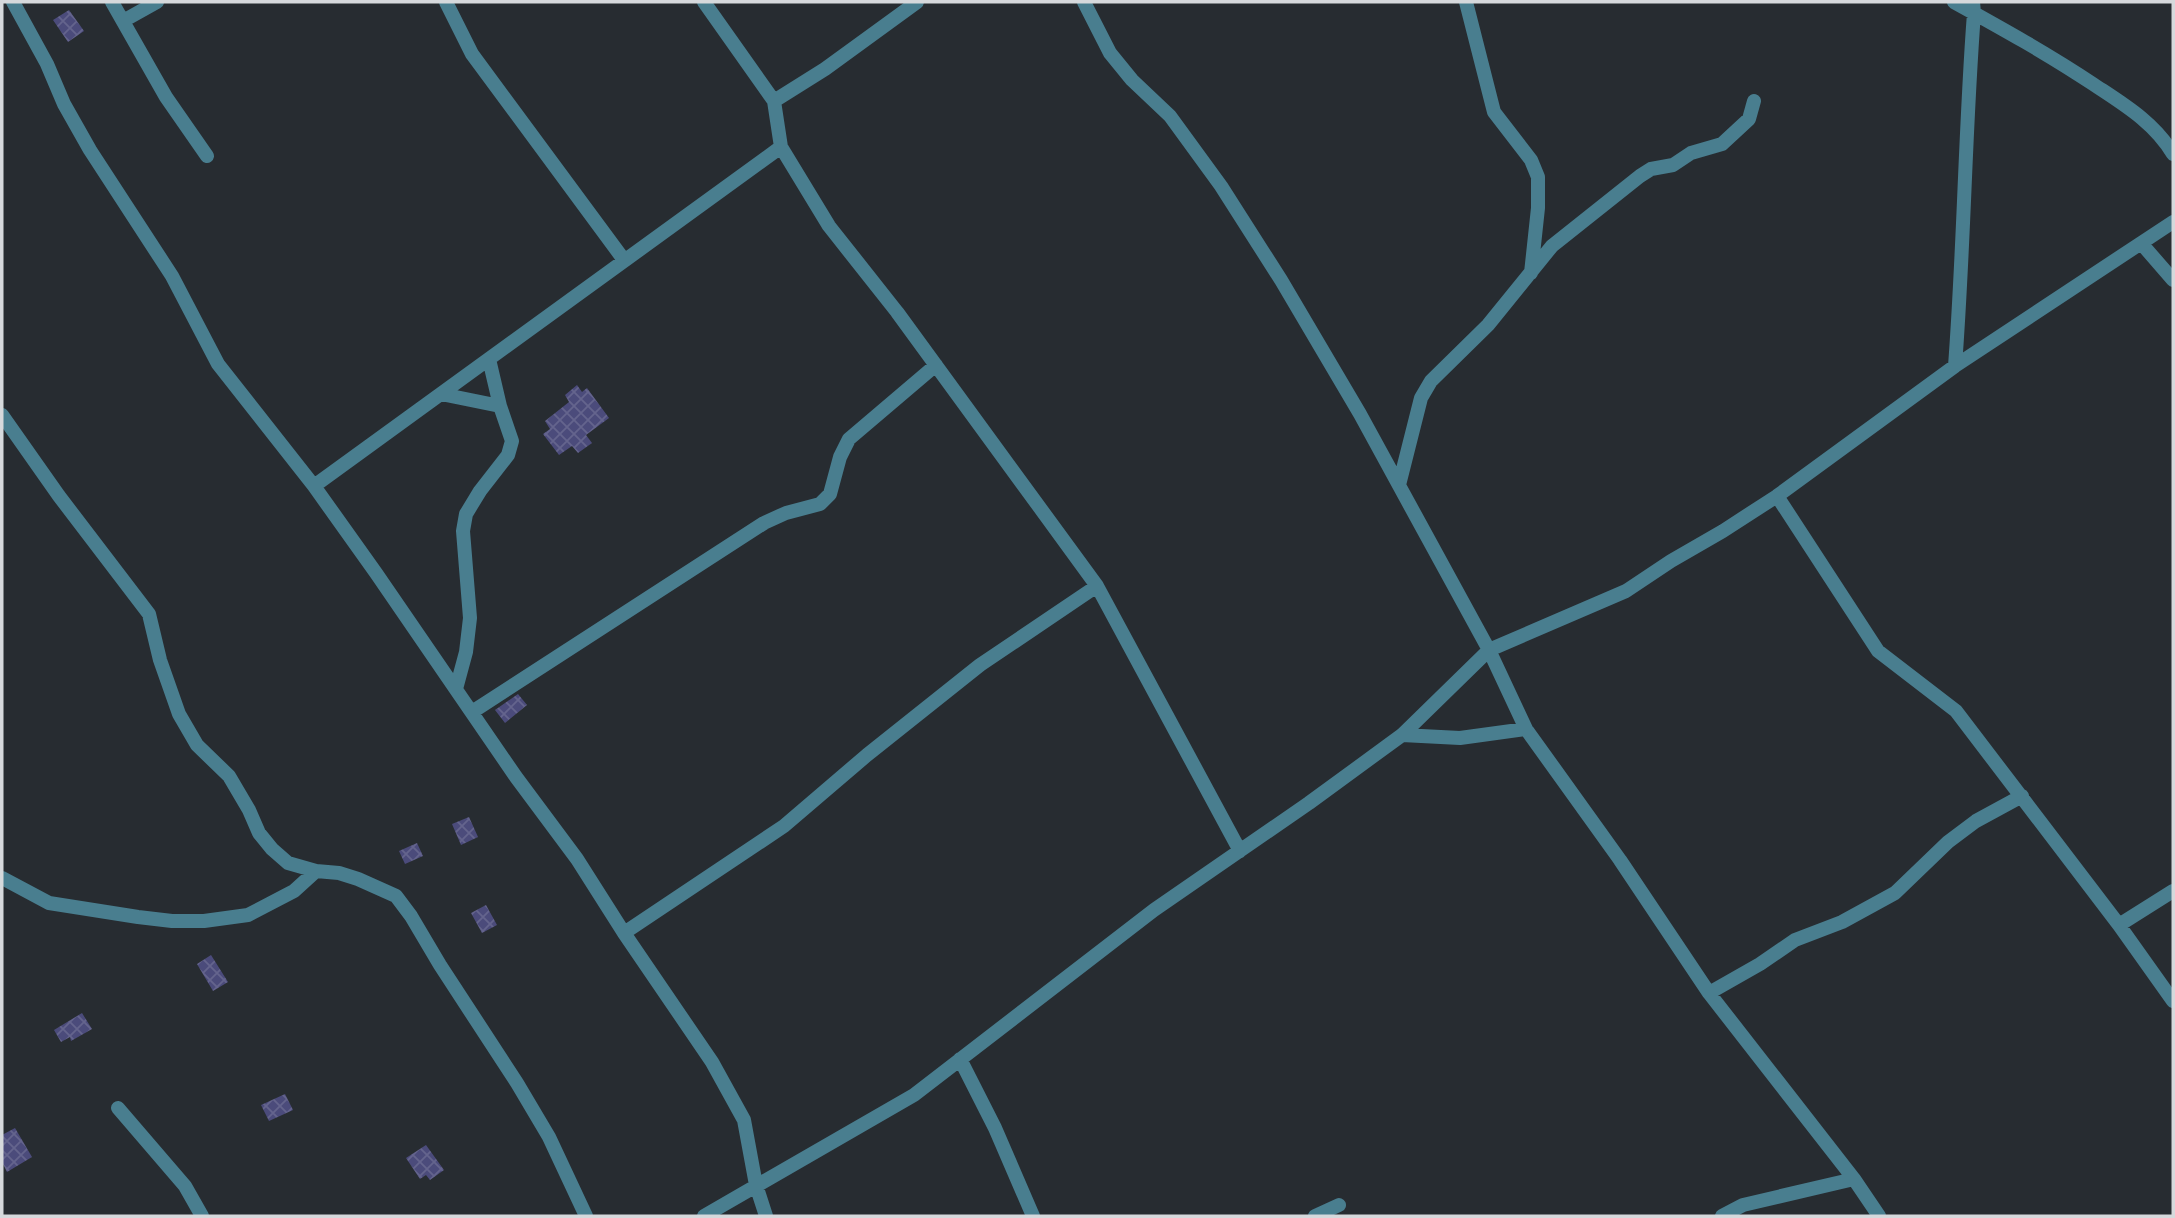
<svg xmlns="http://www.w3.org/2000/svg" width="2175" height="1218" font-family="'Sofia Sans Condensed',sans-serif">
  <defs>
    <pattern id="building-cross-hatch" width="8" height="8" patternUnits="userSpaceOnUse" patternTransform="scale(1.75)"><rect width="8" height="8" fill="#4b4b7b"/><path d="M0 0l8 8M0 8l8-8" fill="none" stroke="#64648d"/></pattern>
  </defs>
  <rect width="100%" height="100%" fill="#272c31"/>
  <path fill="url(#building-cross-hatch)" d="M69,10L84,31L68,42L53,20Z
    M577,385L582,392L587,388L609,418L586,435L592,443L578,453L572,446L559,455L543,434L550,429L545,421L569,402L565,395Z
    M518,694L527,705L505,723L495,710Z
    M469,817L478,837L461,845L452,824Z
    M417,843L423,856L405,864L399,851Z
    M486,905L497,925L482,933L471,913Z
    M211,955L228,982L213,991L197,964Z
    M82,1013L92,1029L71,1041L70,1037L61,1042L54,1030Z
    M285,1094L293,1110L269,1121L261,1105Z
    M15,1128L32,1157L7,1172L2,1162V1135Z
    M426,1145L444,1170L430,1180L426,1175L420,1179L406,1158Z"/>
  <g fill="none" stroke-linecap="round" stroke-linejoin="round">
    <path stroke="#497e8f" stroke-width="14" d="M13,2L47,64L64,104L90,150L172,276L218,364L314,486L376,573L516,777L577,859L624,933L712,1062L744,1120L756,1185L766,1216
      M112,2L166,97L207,156
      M446,2L472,54L624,260
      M704,2L774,101L781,147L829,226L897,312L1097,586L1240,851
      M1084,2L1110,53L1132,80L1170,116L1221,186L1281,280L1360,414L1489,650L1526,729L1620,860L1709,993L1854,1179L1879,1216
      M1466,2L1494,112L1531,160L1538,177V208L1531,273
      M1954,2C2001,28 2048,54 2093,84C2123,104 2154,122 2173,154
      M123,21L157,2
      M774,101L825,69L917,2
      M2141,243L2173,280
      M1955,366C1964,248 1965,130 1974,13L1973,2
      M441,394L500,406
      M2,415L59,496L149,614L160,660L179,714L197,745L229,776L249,810L259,833L272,849L288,863L316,871L339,873L358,879L396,896L411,916L440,965L517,1083L549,1137L586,1216
      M1399,485L1421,398L1431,381L1488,325L1552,246L1640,176L1651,169L1673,165L1691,153L1722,144L1749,119L1754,101
      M314,486L781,147
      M1777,496L1878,651L1956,711L2119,925L2173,1001
      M456,689L466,652L470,618L463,531L466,514L480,491L508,455L512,441L500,406L489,359
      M472,712L764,523L786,513L820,504L830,494L840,457L849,439L936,365
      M1402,735L1460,738L1526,729
      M2,878L49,903L138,917L172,921H204L248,915L294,891L316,871
      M2119,925L2173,891
      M624,933L784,826L867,755L980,665L1097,586
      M1709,993L1760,964L1795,940L1842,922L1895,893L1948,842L1976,821L2022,796
      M960,1059L995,1128L1033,1216
      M118,1108L185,1186L202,1216
      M704,1216L914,1095L1154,910L1309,803L1402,735L1489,650L1626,591L1671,561L1723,531L1777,496L1955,366L2173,222
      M1315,1216L1339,1205
      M1722,1216L1743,1205L1854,1179"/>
  </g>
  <rect width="2175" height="1218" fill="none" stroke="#d6d9dc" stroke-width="7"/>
</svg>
